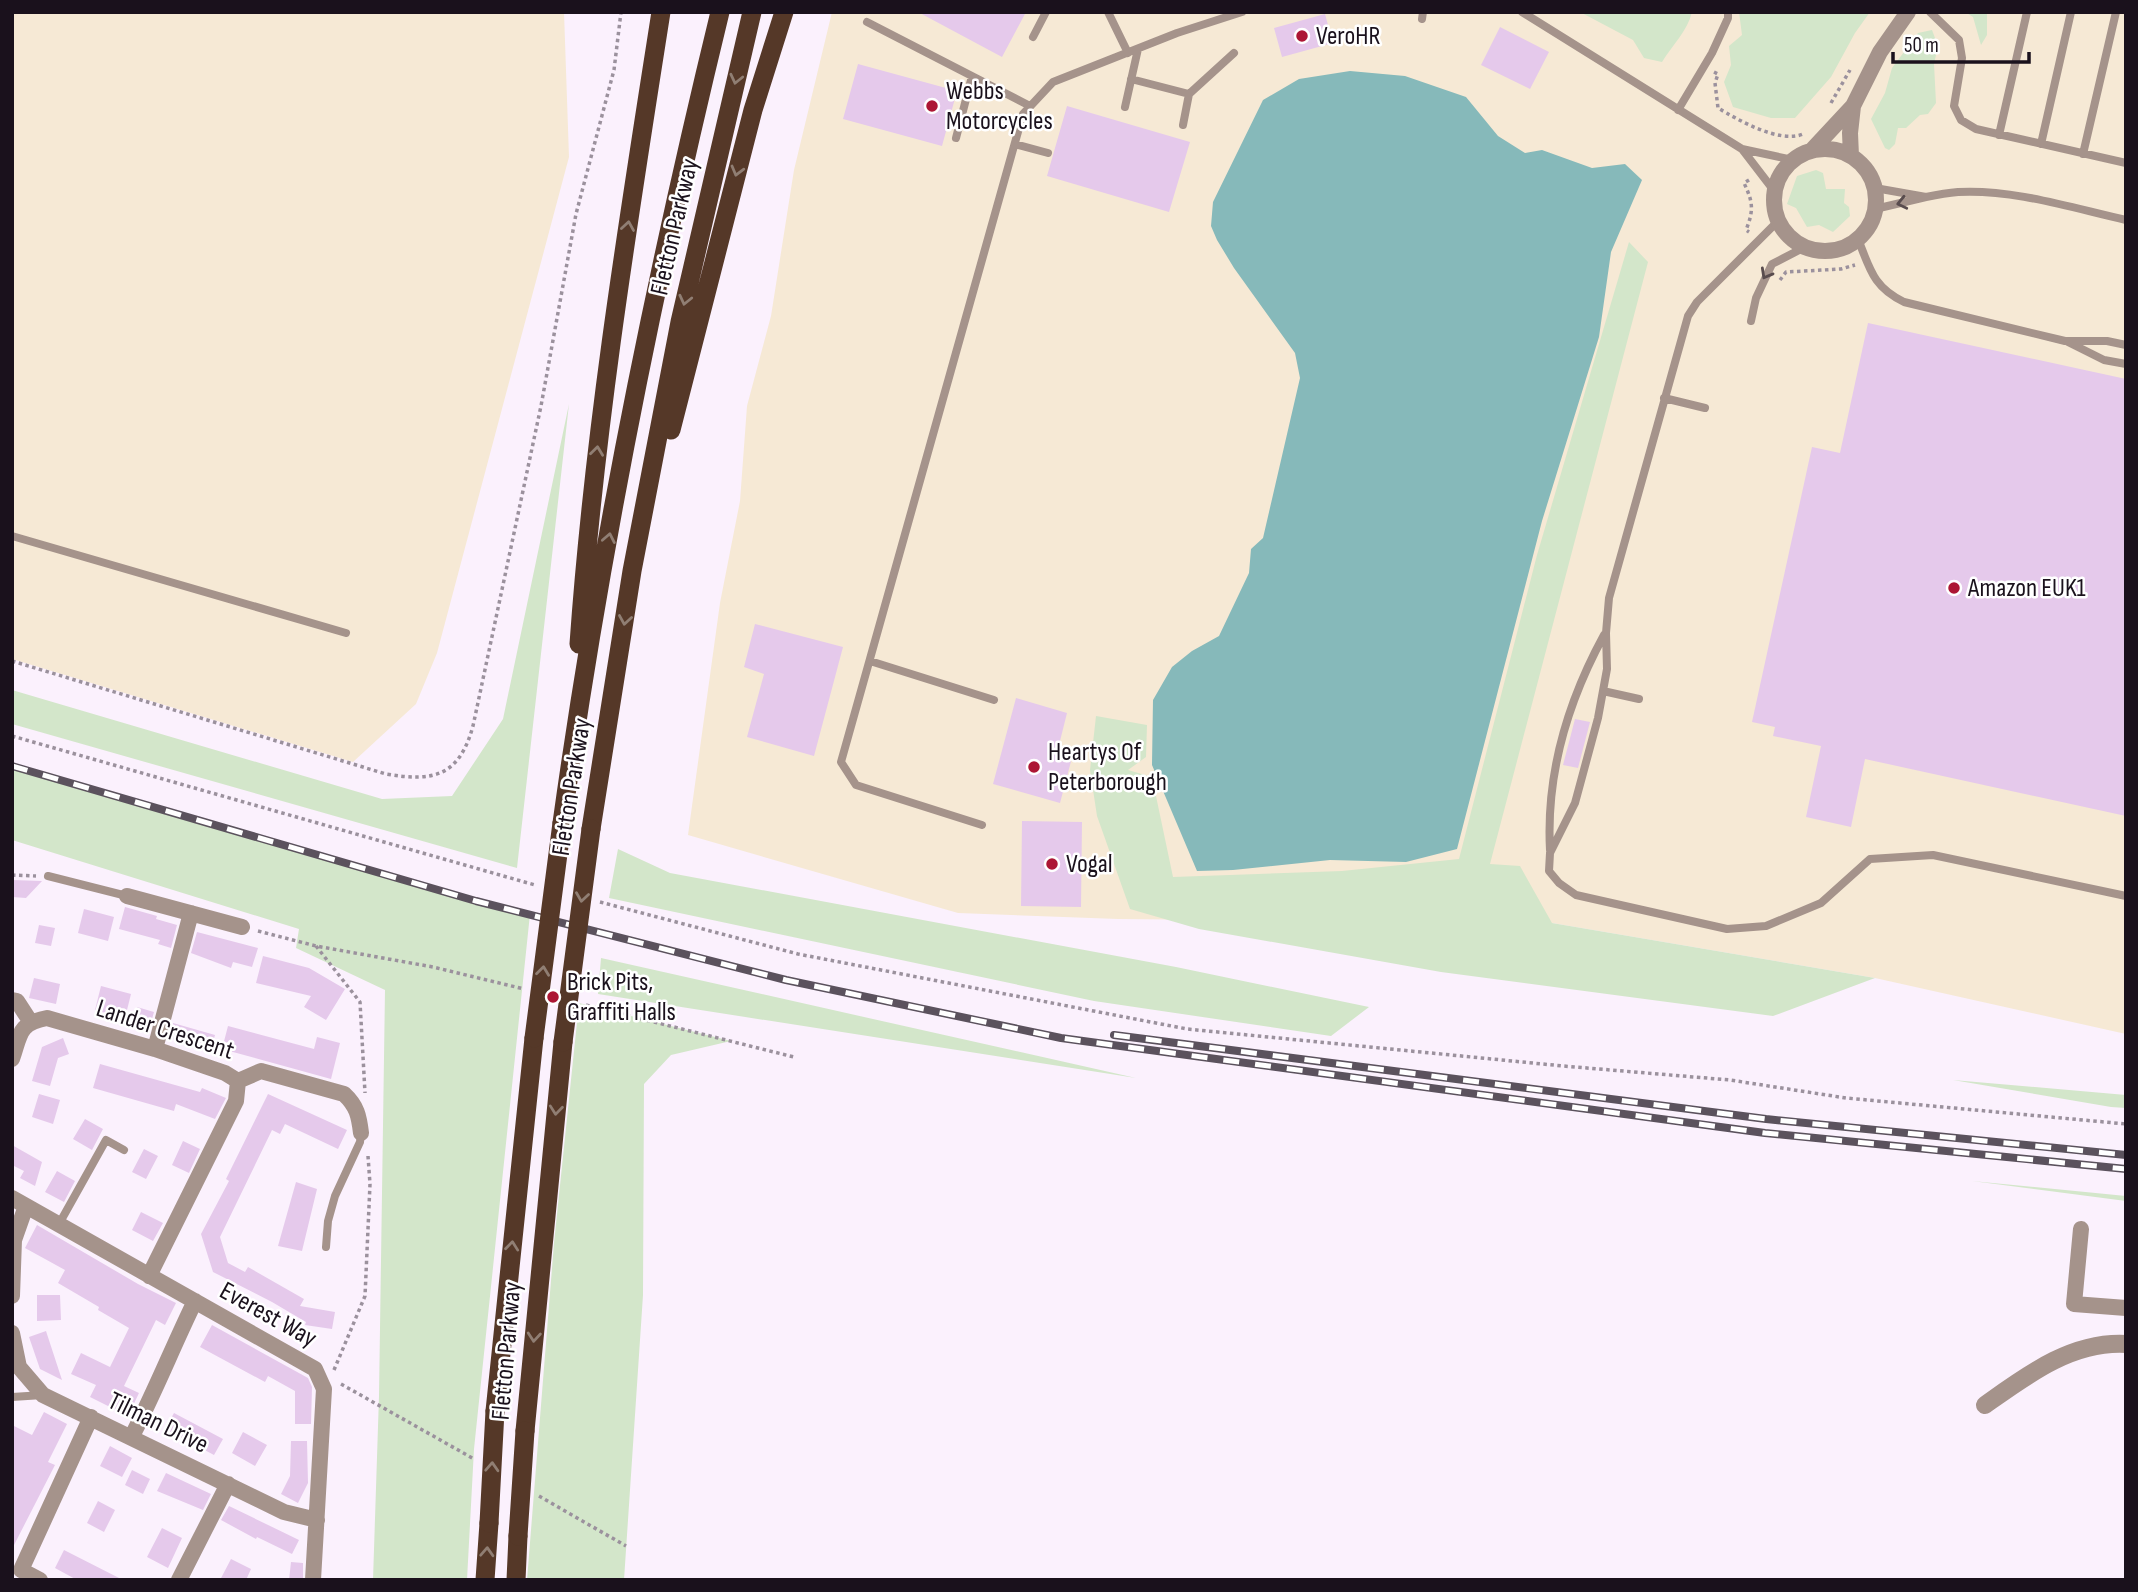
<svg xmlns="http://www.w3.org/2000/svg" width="2138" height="1592" font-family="'Sofia Sans Condensed',sans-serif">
  <rect width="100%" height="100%" fill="#fbf1fd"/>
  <path fill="#f6e9d5" d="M12,12H564L569,157L437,653L416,704L353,762L12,659Z
    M832,12H2126V1034L1875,978L1552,923L1118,919L958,913L688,835L720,603L740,501L747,406L771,316L794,170Z"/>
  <path fill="#d3e6ca" d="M1580,12H1692C1687,32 1673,44 1662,62L1644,58L1633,40Z
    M1739,12H1870L1855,33L1831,77L1795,118H1771L1733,107L1724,82L1731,65L1729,46L1742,35Z
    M1965,12H1987V35L1981,45L1973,17Z
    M1932,30L1938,46L1934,64L1936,103L1928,114L1920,115L1906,128H1898L1895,144L1889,150L1885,148L1871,119L1885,93L1892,68L1918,33Z
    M1816,170L1823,173L1826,189H1845L1844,203L1849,207L1850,216L1833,232L1819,225L1807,227L1796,208L1787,204L1797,176Z
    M1629,242L1648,262L1490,864L1520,866L1552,923L1875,978L1773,1016L1441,972L1199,929L1130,909L1097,816L1090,770L1096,716L1147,725L1146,757L1128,770L1152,777L1173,877L1342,871L1459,859L1537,555Z
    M569,404L517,868L12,724V690L382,799L452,796L503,719Z
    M12,766L530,914L474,1449L467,1580H373L379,1396L385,990L296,948L299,929L12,840Z
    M618,849L670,873L1176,967L1369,1007L1331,1036L1094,1001L609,898Z
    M601,958L1136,1078L598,994Z
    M579,1003L731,1041L671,1055L644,1084L643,1295L624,1580H527L554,1243Z
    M1953,1080L2126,1095V1108L2111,1107Z
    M1972,1181L2126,1196V1201Z"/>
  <path fill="#86b9ba" d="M1350,71L1405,76L1466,97L1498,136L1525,153L1542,150L1592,168L1625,164L1642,180L1611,252L1599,337L1542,521L1457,849L1406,862L1330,860L1233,870L1197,871L1152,765L1153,700L1172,667L1192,651L1219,636L1249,573L1251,549L1263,538L1300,378L1295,353L1234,268L1217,240L1211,226L1213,202L1263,100L1299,79Z"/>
  <path fill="#e5c9eb" d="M918,12H1026L1002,57Z
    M1325,14L1333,43L1282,57L1274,28Z
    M1500,27L1549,52L1530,89L1481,65Z
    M858,64L957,91L942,146L843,119Z
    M1067,106L1190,142L1169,212L1047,176Z
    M1868,323L2126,379V816L1865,759L1851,827L1806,817L1821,746L1773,736L1775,727L1752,722L1812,447L1840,453Z
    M755,624L843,647L814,756L747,737L764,674L744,667Z
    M1016,698L1067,713L1059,745L1074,750L1060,803L993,784Z
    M1575,719L1590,722L1578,768L1563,765Z
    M1022,821L1082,822L1081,907L1021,906Z
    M12,880L42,881L26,898L12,897Z
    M125,907L157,916L156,919L177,925L171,948L158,944L160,940L119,929Z
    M84,909L114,917L108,941L78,933Z
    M39,925L55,928L51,946L35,943Z
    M197,932L258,948L252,967L233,962L231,968L191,953Z
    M263,956L309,968L345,989L326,1020L304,1007L311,996L256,983Z
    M34,978L60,984L56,1004L29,998Z
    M101,986L131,994L125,1018L95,1010Z
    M137,1007L154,1012L148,1033L131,1028Z
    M173,1023L215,1035L210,1053L169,1038Z
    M228,1026L314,1049L317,1037L340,1043L331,1079L222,1049Z
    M63,1038L69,1054L58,1058L50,1086L32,1081L42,1047Z
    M100,1064L200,1092L202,1088L226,1098L215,1119L176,1104L174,1111L93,1088Z
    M39,1094L60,1100L53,1124L32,1117Z
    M268,1094L347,1130L338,1149L285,1124L280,1134L272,1130L220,1237L228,1263L245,1272L248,1267L304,1299L300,1306L335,1312L332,1329L305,1325L306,1322L272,1302L213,1272L201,1234L229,1181L226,1179Z
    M85,1119L103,1129L92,1150L73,1139Z
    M183,1141L200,1149L189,1173L172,1165Z
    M12,1145L42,1162L35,1186L20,1178L24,1171L12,1165Z
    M144,1149L158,1156L146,1179L132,1172Z
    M57,1171L75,1181L64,1202L45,1192Z
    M296,1182L317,1189L302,1251L278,1246Z
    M141,1212L163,1223L153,1241L132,1230Z
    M37,1225L138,1284L176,1303L165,1325L156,1320L124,1386L139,1393L128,1416L90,1397L96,1385L71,1374L81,1353L110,1367L129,1328L98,1310L99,1307L58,1283L65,1270L25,1248Z
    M37,1295H60L61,1320L37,1321Z
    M212,1325L308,1378L312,1387L311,1424H295V1391L268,1376L265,1382L200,1347Z
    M46,1331L62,1380L40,1369L29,1337Z
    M44,1412L67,1424L48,1462L55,1465L12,1549V1425L32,1435Z
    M174,1413L223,1439L214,1455L165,1429Z
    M243,1432L267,1445L255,1466L232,1453Z
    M291,1441H307L308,1483L298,1503L281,1494L290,1476Z
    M110,1446L132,1458L122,1477L100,1466Z
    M132,1470L150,1479L143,1494L125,1485Z
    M166,1473L211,1494L203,1510L157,1491Z
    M98,1501L115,1510L104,1532L87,1523Z
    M229,1506L299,1540L292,1554L257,1537L256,1539L221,1520Z
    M162,1528L182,1538L168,1568L147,1557Z
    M64,1550L123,1580H77L55,1568Z
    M231,1559L251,1569L246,1580H220Z
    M291,1562L303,1563V1580H289Z"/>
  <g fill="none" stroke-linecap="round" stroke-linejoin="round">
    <path stroke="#9b919d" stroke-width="3.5" stroke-dasharray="3.5 3.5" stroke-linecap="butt" d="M1714,72L1718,74L1715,83L1718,108C1738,120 1780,144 1803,134
      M1831,103L1850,70
      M1749,180L1744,183C1753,202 1754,210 1746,230L1749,232
      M1780,280L1786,272L1841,269L1855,265
      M12,661L386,774C433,782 459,777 473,726L541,406L576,214L614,70L621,12
      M12,736L535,885
      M12,875L36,876
      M600,902L798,954L1187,1029L1563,1066L1730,1080L1846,1098L2126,1124
      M258,931L316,946L433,967L524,989
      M316,946L360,1002L365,1093
      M586,1005L794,1057
      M334,1370L365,1296L370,1184L368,1156
      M341,1384L474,1459
      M539,1496L626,1546"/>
    <path stroke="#a5938b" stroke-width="8" d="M1108,12L1128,53
      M1522,12L1742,149L1775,192
      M1930,12L1959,40L1962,58L1954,106L1961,120L1976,129L2126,163
      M1422,19L1423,12
      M867,22L1030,106
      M1033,37L1046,12
      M1131,79L1189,94
      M1125,107L1138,49
      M1678,110L1712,53L1728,18V12
      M1183,125L1189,94L1234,53
      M1999,135L2027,12
      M956,138L972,76
      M1015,144L1048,153
      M2041,144L2071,12
      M1742,149L1793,160
      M2083,154L2116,12
      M1875,188L1926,197L1875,209
      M1926,197C1936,195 1947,193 1958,192C2014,189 2072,208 2126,220
      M1778,221L1697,302L1688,316L1609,598L1606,633L1607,669L1598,718L1575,803L1550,853L1549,871L1559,883L1576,895L1727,929L1766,926L1821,903L1870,859L1933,855L2126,896
      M1858,239C1870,269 1873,287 1904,302L2065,341H2107L2126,345
      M1751,321L1756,298L1772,264L1805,247
      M2068,342L2104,360L2126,364
      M1664,398L1705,408
      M12,536L346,633
      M870,661L994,700
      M1603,691L1639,699
      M982,825L856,785L841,762L1023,114L1053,82L1177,33L1242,12
      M1550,850C1546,775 1568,701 1604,635
      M48,876L127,896
      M59,1224L106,1140L124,1150
      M326,1247L328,1221L335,1196L360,1142L361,1133
      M12,1397L43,1395"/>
    <path stroke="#a5938b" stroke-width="16" d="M1774 200a51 51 0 1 1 102 0a51 51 0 1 1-102 0Z
      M1812,150L1853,106L1880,52L1908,12
      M1851,156L1850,133L1853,106
      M127,896L242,927
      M12,1000L17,1001L30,1021
      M155,1049L191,913
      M12,1059C21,1033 18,1024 47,1018L155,1049L225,1073L238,1081
      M238,1081L261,1071L344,1094C357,1106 359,1116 361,1133
      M12,1198L315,1369L324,1389L313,1580
      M2081,1229L2074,1304L2126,1308
      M149,1276L236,1101L238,1081
      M12,1296L14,1240L26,1206
      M12,1333L19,1367L43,1395L284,1512L317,1520
      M132,1436C155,1392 173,1346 195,1301
      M40,1580L21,1570L91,1417
      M179,1580L228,1484"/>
    <path stroke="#a5938b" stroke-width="18" d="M1985,1405C2027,1375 2072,1341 2126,1344"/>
    <path stroke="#553828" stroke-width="19" d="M671,430L753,110L784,12
      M579,644C594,432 628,222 661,12
      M562,823C600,550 655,279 720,12
      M591,829L632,571L680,322L752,12
      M495,1411L534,1038
      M525,1431L563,1042
      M485,1580L489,1523
      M516,1580L518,1536"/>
    <defs>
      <path id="rail" d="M12,766L476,901L786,980L1061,1038L1765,1133L2126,1169
        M1114,1035L1766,1119L2126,1155"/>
    </defs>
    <use href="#rail" stroke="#5b525d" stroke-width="8"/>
    <use href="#rail" stroke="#fff" stroke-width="5" stroke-dasharray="16" stroke-linecap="butt"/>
    <path stroke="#553828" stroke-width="19" d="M534,1038L562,823
      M563,1042L591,829
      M489,1523L495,1411
      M518,1536L525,1431"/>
  </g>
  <defs><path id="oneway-chevron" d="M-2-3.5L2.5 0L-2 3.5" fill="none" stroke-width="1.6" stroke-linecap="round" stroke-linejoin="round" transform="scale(1.75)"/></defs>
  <g stroke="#907e73">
    <use href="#oneway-chevron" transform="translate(736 79) rotate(103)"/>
    <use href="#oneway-chevron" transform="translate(737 171) rotate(105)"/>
    <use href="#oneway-chevron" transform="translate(628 226) rotate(-81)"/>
    <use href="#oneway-chevron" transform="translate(685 300) rotate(103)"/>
    <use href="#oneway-chevron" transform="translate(597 451) rotate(-83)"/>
    <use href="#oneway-chevron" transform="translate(609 538) rotate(-79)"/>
    <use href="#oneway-chevron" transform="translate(625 620) rotate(99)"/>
    <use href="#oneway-chevron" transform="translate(582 897) rotate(98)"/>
    <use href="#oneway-chevron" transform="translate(543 971) rotate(-83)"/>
    <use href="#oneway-chevron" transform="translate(556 1110) rotate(96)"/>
    <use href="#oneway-chevron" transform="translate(512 1246) rotate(-84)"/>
    <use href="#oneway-chevron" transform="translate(534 1337) rotate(95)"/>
    <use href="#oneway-chevron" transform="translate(492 1467) rotate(-87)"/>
    <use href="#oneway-chevron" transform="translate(487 1552) rotate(-87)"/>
  </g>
  <g stroke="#594c4e">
    <use href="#oneway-chevron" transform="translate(1902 203) rotate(167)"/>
    <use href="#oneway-chevron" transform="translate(1766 274) rotate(119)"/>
  </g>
  <g fill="#ac1634" stroke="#fff" stroke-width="2.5">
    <circle cx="1302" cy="36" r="7"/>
    <circle cx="932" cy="106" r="7"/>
    <circle cx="1954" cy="588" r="7"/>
    <circle cx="1034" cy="767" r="7"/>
    <circle cx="1052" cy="864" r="7"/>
    <circle cx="553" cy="997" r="7"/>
  </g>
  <g text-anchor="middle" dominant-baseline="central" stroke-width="5" stroke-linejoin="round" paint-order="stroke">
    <g font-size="26" fill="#1a111c" stroke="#fff" text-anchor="start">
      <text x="1316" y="36">VeroHR</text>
      <text x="946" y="91">Webbs<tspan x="946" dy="30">Motorcycles</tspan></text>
      <text x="1968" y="588">Amazon EUK1</text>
      <text x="1048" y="752">Heartys Of<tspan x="1048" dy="30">Peterborough</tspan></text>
      <text x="1066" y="864">Vogal</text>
      <text x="567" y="982">Brick Pits,<tspan x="567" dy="30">Graffiti Halls</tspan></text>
    </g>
    <g font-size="26" fill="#1a111c" stroke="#fff">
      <text transform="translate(675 227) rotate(-77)">Fletton Parkway</text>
      <text transform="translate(572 787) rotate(-81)">Fletton Parkway</text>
      <text transform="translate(165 1030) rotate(18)">Lander Crescent</text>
      <text transform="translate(268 1315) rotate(29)">Everest Way</text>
      <text transform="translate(507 1351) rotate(-85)">Fletton Parkway</text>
      <text transform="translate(158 1423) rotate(26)">Tilman Drive</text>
    </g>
  </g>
  <rect width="2138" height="1592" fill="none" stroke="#1a111c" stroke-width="28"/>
  <path d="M1893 52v10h136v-10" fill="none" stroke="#1a111c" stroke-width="3.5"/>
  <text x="1904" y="52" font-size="21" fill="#1a111c" stroke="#ffffff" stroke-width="5" paint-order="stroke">50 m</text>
</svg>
